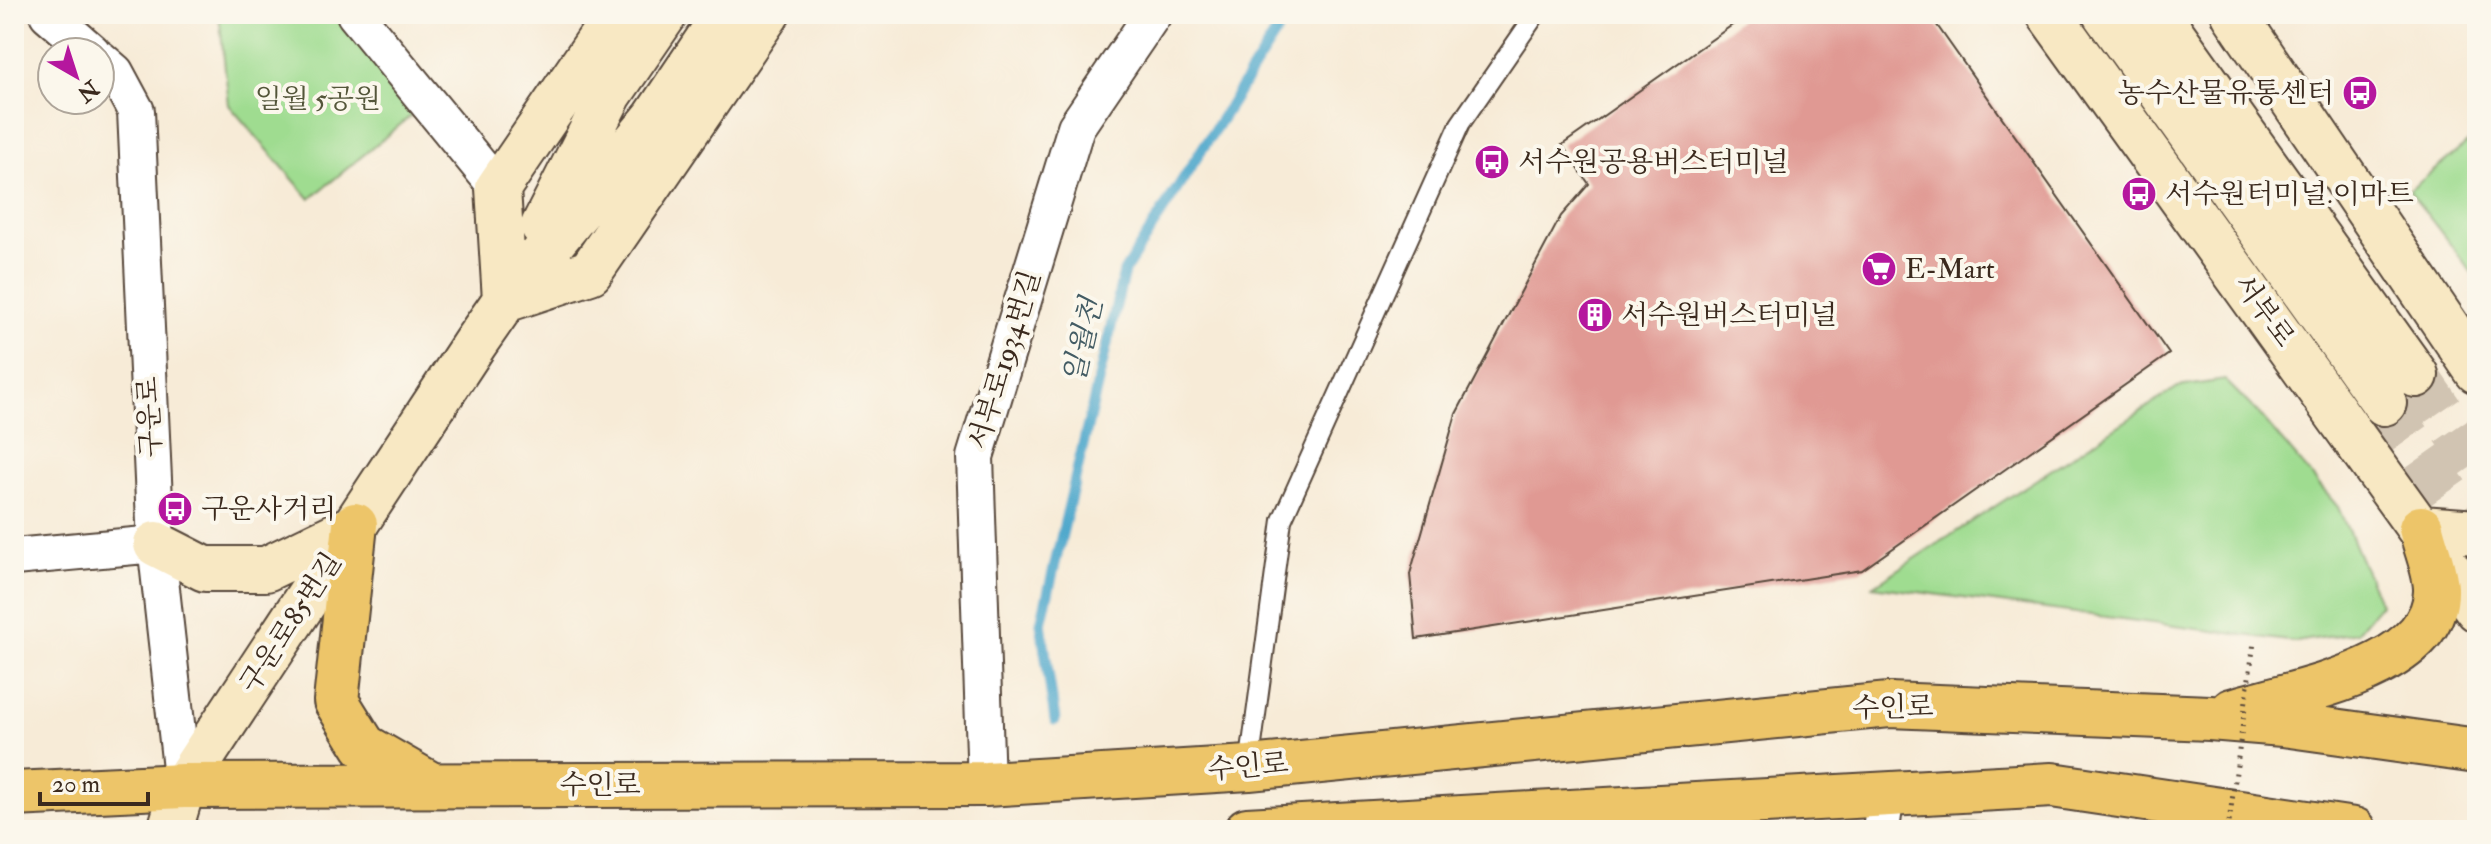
<svg xmlns="http://www.w3.org/2000/svg" width="2491" height="844" font-family="'IM FELL Double Pica','Noto Serif KR',serif">
  <rect width="100%" height="100%" fill="#fbf7ec"/>
  <filter id="ink" filterUnits="userSpaceOnUse"><feTurbulence type="fractalNoise" baseFrequency=".0125" numOctaves="2"/><feDisplacementMap in="SourceGraphic" scale="16" xChannelSelector="R" yChannelSelector="G"/><feConvolveMatrix kernelMatrix="1 2 1 2 8 2 1 2 1" color-interpolation-filters="sRGB"/></filter>
  <filter id="wash" filterUnits="userSpaceOnUse"><feTurbulence type="fractalNoise" baseFrequency=".006" numOctaves="4" result="noise"/><feDisplacementMap in="SourceGraphic" scale="32" xChannelSelector="R" yChannelSelector="G"/><feGaussianBlur stdDeviation="1.8" result="paint"/><feColorMatrix in="noise" values="0 0 0 0 0 0 0 0 0 0 0 0 0 0 0 0 0 1.4 0 .05"/><feComposite in="paint" operator="in"/></filter>
  <g filter="url(#wash)">
    <rect width="100%" height="100%" fill="#f7ebd7"/>
    <path fill="#9fdc90" stroke="#6d8357" stroke-width="2" d="M219,14H339L418,110L310,199L229,105Z
      M2477,135V279L2409,191Z
      M2225,380L2259,414L2338,507L2380,604L2357,632L2296,642L1873,586L2178,387Z"/>
    <path fill="#7fbc7a" stroke="#5d734c" stroke-width="2" d="M1966,824L2095,830H1954Z"/>
    <g fill="none" stroke-linecap="round" stroke-linejoin="round">
      <path stroke="#4fa8cc" stroke-width="11" d="M1055,720L1041,623L1124,272L1288,14"/>
    </g>
    <g id="blocks">
      <path fill="#e09993" d="M1748,14H1929L2169,354L1862,570L1416,639L1410,574L1456,414L1561,216L1589,184L1562,145Z"/>
    </g>
  </g>
  <g filter="url(#ink)">
    <use href="#blocks" fill-opacity="0" stroke="#57473a" stroke-width="2"/>
    <g fill="none" stroke-linecap="round" stroke-linejoin="round">
      <path stroke="#d1c4b2" stroke-width="44" stroke-dasharray="44 22" stroke-linecap="butt" d="M2416,375L2477,463
        M2384,403L2477,535"/>
      <defs>
        <path id="lane" d="M1249,767L1282,520L1460,124L1536,14"/>
        <path id="street" d="M48,14L92,52
          M355,14L498,188
          M100,59L115,72L136,111L156,544L183,786
          M14,557L156,544
          M986,784L975,457L1076,127L1153,14
          M1881,830L1886,793"/>
        <path id="secondary" d="M2049,14L2477,609
          M2105,14L2384,403
          M2158,14L2416,375
          M2234,14L2477,371
          M543,226L610,94L665,14
          M505,300L590,272L767,14
          M505,300L498,188L617,14
          M2421,528L2477,532
          M156,544L205,569H266L353,527
          M170,830L183,786L475,343L505,300L655,118L725,14"/>
        <path id="primary" d="M355,525L336,701L364,746L430,784
          M2232,711C2292,692 2439,670 2436,588C2435,569 2425,546 2421,528
          M14,794L183,786L986,784L1249,768L1889,705L2210,718L2283,724L2477,751
          M1247,830L2052,785L2354,830"/>
      </defs>
      <use href="#lane" stroke="#57473a" stroke-width="22"/>
      <use href="#street" stroke="#57473a" stroke-width="40"/>
      <use href="#secondary" stroke="#57473a" stroke-width="48"/>
      <use href="#primary" stroke="#57473a" stroke-width="48"/>
      <use href="#lane" stroke="#fff" stroke-width="18"/>
      <use href="#street" stroke="#fff" stroke-width="36"/>
      <use href="#secondary" stroke="#f8e8c3" stroke-width="44"/>
      <use href="#primary" stroke="#edc569" stroke-width="44"/>
      <path stroke="#57473a" stroke-width="5" stroke-dasharray="2 6" stroke-linecap="butt" d="M2228,830L2254,642"/>
    </g>
  </g>
  <defs>
    <symbol id="bus-disc" viewBox="-11 -11 22 22"><circle r="9.5" fill="#b5179e" stroke="#fbf7ec"/><path d="M-5-6H5V4H4V6H2V4H-2V6H-4V4H-5ZM-3.5-4V0h7V-4ZM-3.5 1.2v1.5H-2V1.2ZM2 1.2v1.5H3.5V1.2Z" fill="#fff"/></symbol>
    <symbol id="supermarket-disc" viewBox="-11 -11 22 22"><circle r="9.5" fill="#b5179e" stroke="#fbf7ec"/><path d="M-6-5.5h2.5l.6 2H6L4.5 2H-2.5L-4.4-4H-6ZM-1.5 3.2a1.3 1.3 0 1 0 .1 0ZM3 3.2a1.3 1.3 0 1 0 .1 0Z" fill="#fff"/></symbol>
    <symbol id="building-disc" viewBox="-11 -11 22 22"><circle r="9.5" fill="#b5179e" stroke="#fbf7ec"/><path d="M-4-6H4V6H1V3H-1V6H-4ZM-2.5-4.3h1.7v1.8h-1.7ZM.8-4.3h1.7v1.8H.8ZM-2.5-1h1.7V.8h-1.7ZM.8-1h1.7V.8H.8Z" fill="#fff"/></symbol>
  </defs>
  <g fill-rule="evenodd">
    <use href="#bus-disc" x="2340" y="73" width="40" height="40"/>
    <use href="#bus-disc" x="1472" y="142" width="40" height="40"/>
    <use href="#bus-disc" x="2119" y="174" width="40" height="40"/>
    <use href="#supermarket-disc" x="1859" y="249" width="40" height="40"/>
    <use href="#building-disc" x="1575" y="295" width="40" height="40"/>
    <use href="#bus-disc" x="155" y="489" width="40" height="40"/>
  </g>
  <g text-anchor="middle" dominant-baseline="central" stroke-width="8" stroke-linejoin="round" paint-order="stroke">
    <g font-size="28" fill="#3b2a1e" stroke="#fbf7ec" text-anchor="start">
      <text x="2334" y="93" text-anchor="end">농수산물유통센터</text>
      <text x="1518" y="162">서수원공용버스터미널</text>
      <text x="2165" y="194">서수원터미널.이마트</text>
      <text x="1905" y="269">E-Mart</text>
      <text x="1621" y="315">서수원버스터미널</text>
      <text x="201" y="509">구운사거리</text>
    </g>
    <g font-size="28" fill="#54563a" stroke="#fbf7ec">
      <text x="318" y="99">일월 5공원</text>
    </g>
    <g font-size="28" fill="#3b2a1e" stroke="#fbf7ec">
      <text transform="translate(2264 311) rotate(54)">서부로</text>
      <text transform="translate(1005 360) rotate(-73)">서부로1934번길</text>
      <text transform="translate(150 417) rotate(-93)">구운로</text>
      <text transform="translate(291 623) rotate(-57)">구운로85번길</text>
      <text transform="translate(1893 708) rotate(-1)">수인로</text>
      <text transform="translate(1248 767) rotate(-5)">수인로</text>
      <text x="600" y="785">수인로</text>
    </g>
    <g font-size="30" font-style="italic" fill="#435c64" stroke="#fbf7ec">
      <text transform="translate(1083 341) rotate(-77)">일월천</text>
    </g>
  </g>
  <rect width="2491" height="844" fill="none" stroke="#fbf7ec" stroke-width="48"/>
  <g transform="translate(76 76) rotate(141)"><circle r="38" fill="#fbf7ec" stroke="#aea59a" stroke-width="2"/>
  <path d="M0-6L14 30L0 20L-14 30Z" fill="#b5179e"/>
  <text y="-12" font-size="22" font-weight="bold" text-anchor="middle" fill="#3b2a1e">N</text>
  </g>
  <path d="M40 792v12h108v-12" fill="none" stroke="#3b2a1e" stroke-width="4"/>
  <text x="52" y="792" font-size="24" fill="#3b2a1e" stroke="#fbf7ec" stroke-width="6" paint-order="stroke">20 m</text>
</svg>
